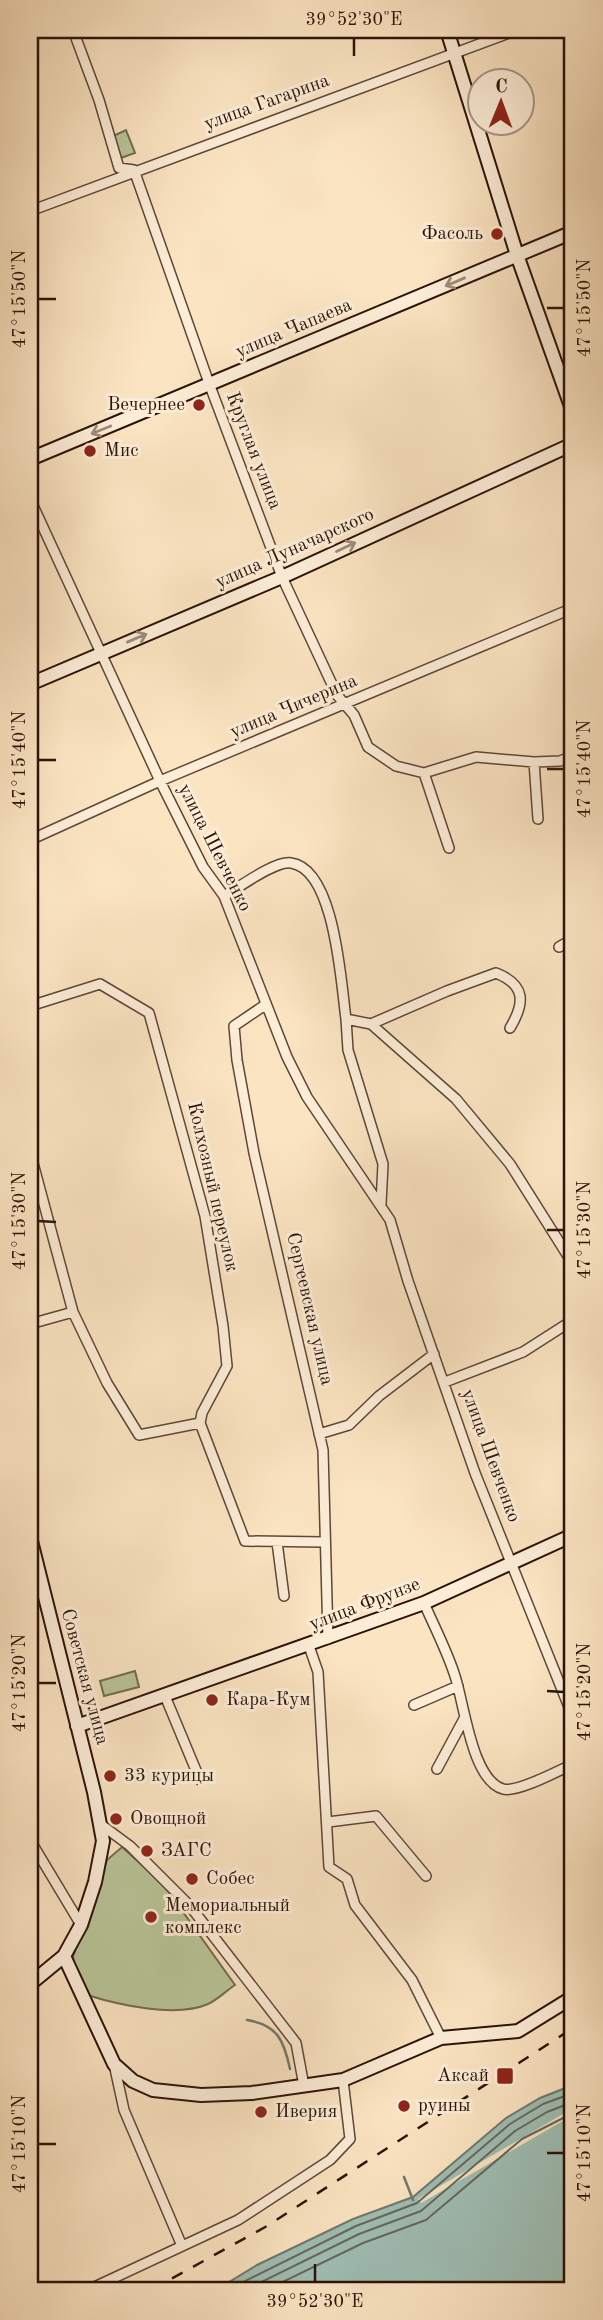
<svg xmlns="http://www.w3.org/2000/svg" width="603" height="2320" font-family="'Old Standard TT',serif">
  <rect width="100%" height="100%" fill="#fbe4c2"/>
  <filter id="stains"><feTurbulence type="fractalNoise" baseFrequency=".00286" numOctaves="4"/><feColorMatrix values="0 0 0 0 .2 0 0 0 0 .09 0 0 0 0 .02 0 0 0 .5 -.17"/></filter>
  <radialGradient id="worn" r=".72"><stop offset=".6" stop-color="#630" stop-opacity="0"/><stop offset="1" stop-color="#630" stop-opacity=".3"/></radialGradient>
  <path fill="#b8c598" stroke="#726c50" stroke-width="2" d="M126,130L135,153L121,158L113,136Z
    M135,1671L139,1687L104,1696L100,1681Z
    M122,1847L163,1884L235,1985C226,1991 217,2000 208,2004C176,2018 119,2005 87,1995L76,1972L73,1957L107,1860Z"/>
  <path fill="#9fbeb4" stroke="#71796f" stroke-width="2" d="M573,2085V2290H216L257,2265L353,2219L413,2197L506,2118L540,2098Z"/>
  <path fill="#fbe4c2" d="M573,2108V2115L421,2203L418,2199Z"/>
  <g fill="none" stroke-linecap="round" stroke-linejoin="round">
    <path stroke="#66685e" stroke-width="2" d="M227,2290L356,2226L417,2203L510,2124L543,2104L573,2093
      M245,2290L359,2234L421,2211L515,2131L547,2112L573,2102
      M266,2290L363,2243L426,2220L522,2139L573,2113"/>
    <path stroke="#71796f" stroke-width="2.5" d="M247,2020C278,2025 284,2041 290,2069
      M404,2177L413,2200"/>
    <defs>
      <path id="street" d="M73,30L99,100L119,168L134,170L210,386L282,577L337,695L354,715L368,747L396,766L424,773L476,757L534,762L560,761L573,756
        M30,211L517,30
        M30,499L160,781L203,867L224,896L287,1057L307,1097L390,1220L408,1281L475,1473L573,1717
        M534,762L538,819
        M424,773L449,848
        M30,840L160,781L573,608
        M224,896C238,888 276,860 291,863C335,869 341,983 346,1019L371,1024L456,1099L510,1164L573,1264
        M559,947L573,939
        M265,1005L234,1026L237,1060L254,1153L323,1450L328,1639
        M30,1006L100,984L149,1013L205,1216L223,1326L227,1366L202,1413L200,1423
        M346,1019L348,1050L383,1164L381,1204
        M371,1024L447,991L496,973C526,985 525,1003 510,1028
        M30,1152L73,1312L107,1383L139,1435L200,1423L245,1541L323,1542
        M30,1324L73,1312
        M445,1382L523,1352L573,1320
        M319,1434L349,1425L379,1396L434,1354
        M277,1542L284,1596
        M424,1603C434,1626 446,1649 454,1673C464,1700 471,1780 503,1789C517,1793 558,1771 573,1764
        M309,1646L318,1672L329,1867L347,1879L355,1905L412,1980L441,2038
        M165,1696L200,1780
        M414,1705L458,1686
        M437,1769L465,1717
        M328,1822L376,1816L426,1876
        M103,1826L130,1846L190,1906L296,2043L304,2086
        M30,1840L81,1925
        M114,2064L124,2110L182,2246
        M88,2290L238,2220L330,2160L350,2139L343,2080"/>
      <path id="secondary" d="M447,30L517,255L573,412
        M30,459L573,232
        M30,684L282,577L573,444
        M30,1537L94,1792L103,1841L95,1882L81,1925L64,1956L30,1984
        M77,1726L424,1603L573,1535
        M64,1956L114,2064L133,2081L153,2090L201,2095L252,2093L343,2080L441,2038L518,2031L573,1997"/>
    </defs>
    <use href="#street" stroke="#604636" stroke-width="12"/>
    <use href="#secondary" stroke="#2d1208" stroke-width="16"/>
    <use href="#street" stroke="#fcedd7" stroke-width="9"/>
    <use href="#secondary" stroke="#fcedd7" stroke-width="12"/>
    <path stroke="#2d1208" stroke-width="2.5" stroke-dasharray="12 12" stroke-linecap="butt" d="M151,2290L267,2226L573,2028"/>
  </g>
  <defs><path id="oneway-shaft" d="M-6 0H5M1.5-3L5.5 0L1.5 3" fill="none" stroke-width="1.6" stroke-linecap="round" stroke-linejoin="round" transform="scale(1.75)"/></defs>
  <g stroke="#9f8a7a">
    <use href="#oneway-shaft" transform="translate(455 282) rotate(157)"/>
    <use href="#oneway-shaft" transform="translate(101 430) rotate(158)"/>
    <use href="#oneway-shaft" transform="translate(346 547) rotate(-25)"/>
    <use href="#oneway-shaft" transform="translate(137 638) rotate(-23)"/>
  </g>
  <path fill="none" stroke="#2d1208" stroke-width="2.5" d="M354,56V38M38,299H56M547,308H564M38,760H56M547,769H564M38,1221L56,1222M547,1230H564M38,1683H56M547,1691L564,1692M38,2144H56M547,2153H564M315,2282V2264"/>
  <g fill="#8f2418" stroke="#fcedd7" stroke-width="2.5">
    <circle cx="497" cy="234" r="7"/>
    <circle cx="199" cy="405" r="7"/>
    <circle cx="90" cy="451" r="7"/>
    <circle cx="212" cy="1700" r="7"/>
    <circle cx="110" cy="1776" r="7"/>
    <circle cx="116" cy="1819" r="7"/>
    <circle cx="147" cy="1851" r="7"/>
    <circle cx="192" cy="1879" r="7"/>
    <circle cx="151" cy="1917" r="7"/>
    <rect x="496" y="2067" width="18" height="18" rx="3.5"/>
    <circle cx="404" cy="2106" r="7"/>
    <circle cx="261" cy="2112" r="7"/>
  </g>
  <g text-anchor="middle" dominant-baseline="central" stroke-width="6" stroke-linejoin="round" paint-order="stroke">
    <g font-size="19" fill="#2d1208" stroke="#fcedd7">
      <text transform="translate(267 103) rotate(-20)">улица Гагарина</text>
      <text transform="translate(294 329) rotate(-23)">улица Чапаева</text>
      <text transform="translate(253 451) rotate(69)">Круглая улица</text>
      <text transform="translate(295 549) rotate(-24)">улица Луначарского</text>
      <text transform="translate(294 707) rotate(-23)">улица Чичерина</text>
      <text transform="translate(214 848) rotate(63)">улица Шевченко</text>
      <text transform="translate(212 1187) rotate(77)">Колхозный переулок</text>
      <text transform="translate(309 1309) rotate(77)">Сергеевская улица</text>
      <text transform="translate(490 1456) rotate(70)">улица Шевченко</text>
      <text transform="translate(365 1605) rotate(-21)">улица Фрунзе</text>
      <text transform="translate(84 1677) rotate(75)">Советская улица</text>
    </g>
    <g font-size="19" fill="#2d1208" stroke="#fcedd7" text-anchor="start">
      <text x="483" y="234" text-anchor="end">Фасоль</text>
      <text x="185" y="405" text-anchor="end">Вечернее</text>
      <text x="104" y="451">Мис</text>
      <text x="226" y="1700">Кара-Кум</text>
      <text x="124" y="1776">33 курицы</text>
      <text x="130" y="1819">Овощной</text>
      <text x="161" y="1851">ЗАГС</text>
      <text x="206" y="1879">Собес</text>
      <text x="165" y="1906">Мемориальный<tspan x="165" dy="22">комплекс</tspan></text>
      <text x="489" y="2076" text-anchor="end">Аксай</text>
      <text x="418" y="2106">руины</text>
      <text x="275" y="2112">Иверия</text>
    </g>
  </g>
  <rect width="603" height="2320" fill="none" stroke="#fbe4c2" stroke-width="77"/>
  <g transform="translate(501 102) rotate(1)"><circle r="33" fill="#fcedd7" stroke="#a99584" stroke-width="2"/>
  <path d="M0-5L12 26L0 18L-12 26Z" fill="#8f2418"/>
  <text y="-10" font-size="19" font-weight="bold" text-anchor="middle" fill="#2d1208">С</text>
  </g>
  <rect x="38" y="38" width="526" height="2244" fill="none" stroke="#2d1208" stroke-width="2.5"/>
  <g font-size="18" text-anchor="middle" fill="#2d1208">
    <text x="354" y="25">39°52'30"E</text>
    <text transform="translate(19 299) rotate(-90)" y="6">47°15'50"N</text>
    <text transform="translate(584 308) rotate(-90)" y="6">47°15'50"N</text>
    <text transform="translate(19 760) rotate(-90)" y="6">47°15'40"N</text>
    <text transform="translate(584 769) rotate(-90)" y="6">47°15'40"N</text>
    <text transform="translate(19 1221) rotate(-90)" y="6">47°15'30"N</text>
    <text transform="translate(584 1230) rotate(-90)" y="6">47°15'30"N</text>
    <text transform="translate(19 1683) rotate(-90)" y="6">47°15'20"N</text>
    <text transform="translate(584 1692) rotate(-90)" y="6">47°15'20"N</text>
    <text transform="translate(19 2144) rotate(-90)" y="6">47°15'10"N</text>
    <text transform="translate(584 2153) rotate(-90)" y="6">47°15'10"N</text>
    <text x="315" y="2307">39°52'30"E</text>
  </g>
  <rect width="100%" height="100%" filter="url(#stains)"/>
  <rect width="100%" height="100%" fill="url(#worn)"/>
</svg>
